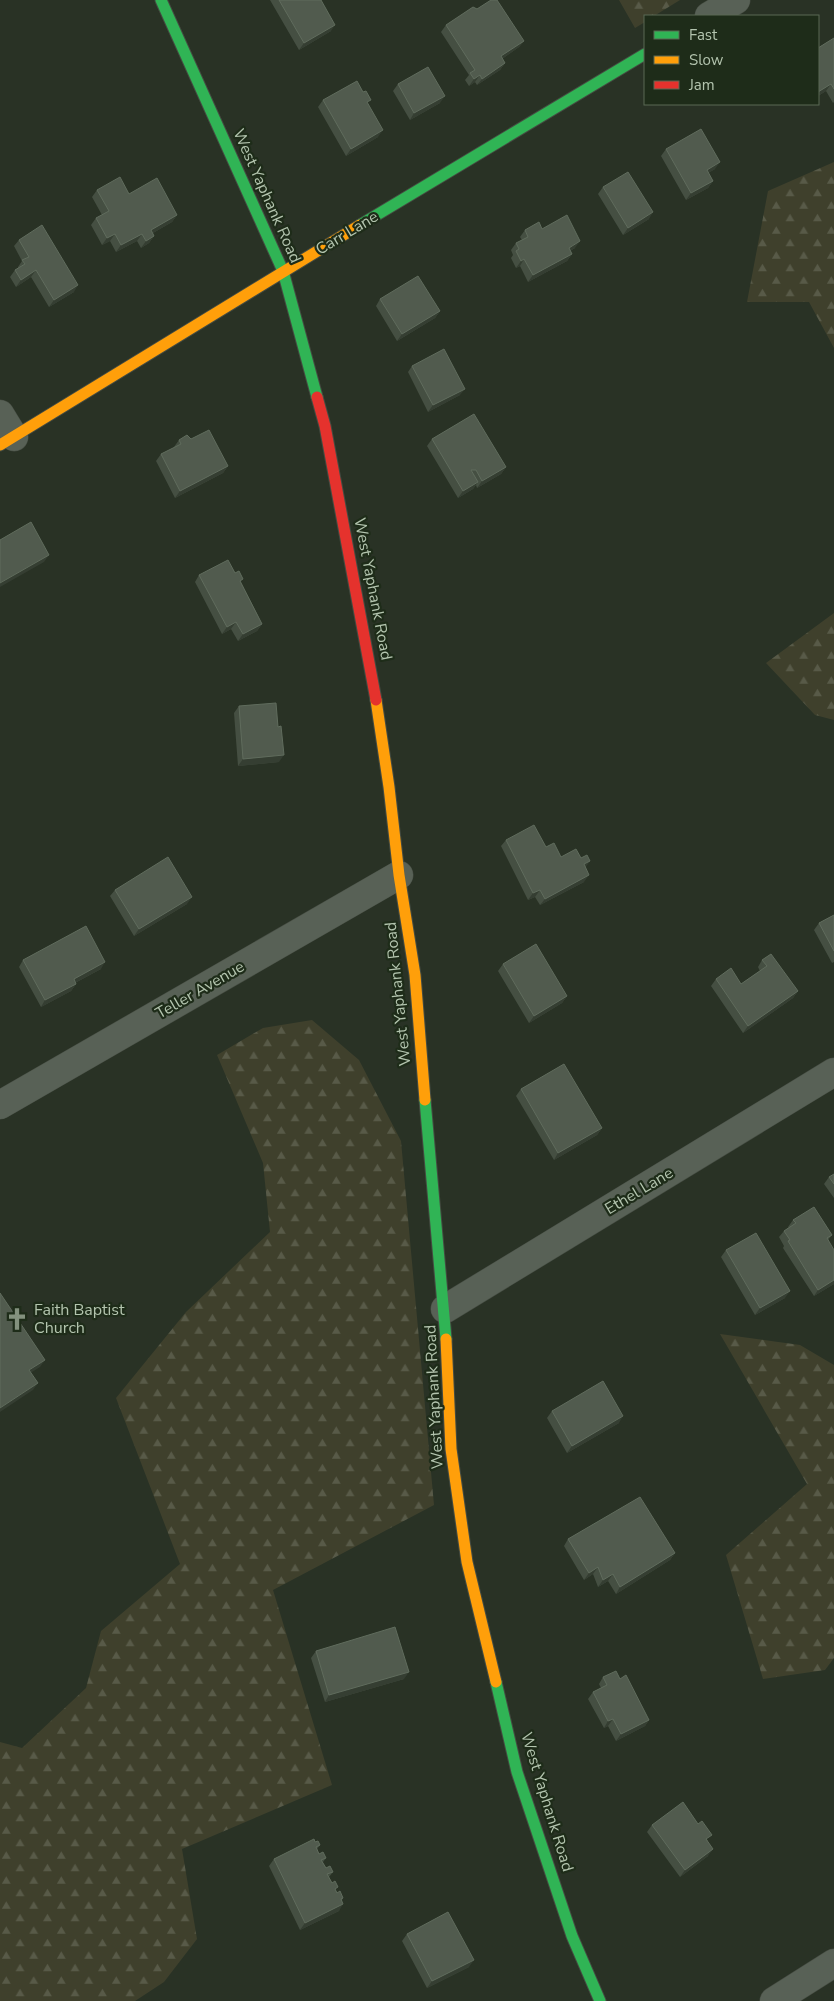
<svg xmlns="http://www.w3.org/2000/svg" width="834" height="2001" font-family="'Nunito Sans',sans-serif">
  <defs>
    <pattern id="forest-firs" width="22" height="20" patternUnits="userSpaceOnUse" patternTransform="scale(1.25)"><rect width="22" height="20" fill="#3f402c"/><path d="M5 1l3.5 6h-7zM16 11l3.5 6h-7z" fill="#585a48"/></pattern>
  </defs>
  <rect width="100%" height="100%" fill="#293225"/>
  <path fill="url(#forest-firs)" d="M619,0H680L654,16H645V22L635,28Z
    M834,162V348L809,302H747L768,191Z
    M834,613V720L815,715L766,663Z
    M312,1020L359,1060L401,1141L434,1505L273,1590L332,1785L182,1849L197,1939L164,1982L135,2001H0V1742L22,1748L86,1688L101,1631L180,1564L116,1398L186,1312L270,1232L263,1163L217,1055L263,1028Z
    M720,1334L800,1345L834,1365V1658L825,1670L763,1679L726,1555L807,1484Z"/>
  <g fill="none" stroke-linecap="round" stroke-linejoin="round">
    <defs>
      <path id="street" d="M709,16L736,0
        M0,414L14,437
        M0,1105L399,875
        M445,1309L834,1072
        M774,2001L834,1963"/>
      <path id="fast" d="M161,0L283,271L317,397
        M360,225L645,54
        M425,1100L446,1339
        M496,1682L517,1772L572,1936L600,2001"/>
      <path id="slow" d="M0,445L360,225
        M376,700L389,787L399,875L415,975L425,1100
        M446,1339L451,1449L467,1562L496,1682"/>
      <path id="jam" d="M317,397L325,426L376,700"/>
    </defs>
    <use href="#street" stroke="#454c42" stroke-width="29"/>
    <use href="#fast" stroke="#454c42" stroke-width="13"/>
    <use href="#slow" stroke="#454c42" stroke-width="13"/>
    <use href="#jam" stroke="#454c42" stroke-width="13"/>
    <use href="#street" stroke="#586156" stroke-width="28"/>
    <use href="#fast" stroke="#30b455" stroke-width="11"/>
    <use href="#slow" stroke="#ff9f0a" stroke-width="11"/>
    <use href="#jam" stroke="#e5322d" stroke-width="11"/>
  </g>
  <path fill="#454f42" d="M270,0H321L331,31L299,50Z
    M446,25L524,41L519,47L502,59L505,63L500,70L477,85L475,82L469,86L465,80L469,75L441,32Z
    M834,38V102L833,103L826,91L818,96V48Z
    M398,84L440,103L410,120L393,91Z
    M323,100L368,104L378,137L346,156L318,107Z
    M666,149L715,169L708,173L713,181L708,188L686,200L661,156Z
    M603,187L649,219L623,235L598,194Z
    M97,190L129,194L177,215L172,222L153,233L154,236L149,243L141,248L137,241L116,252L110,241L102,245L91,225L96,218L102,215L92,197Z
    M542,229L575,248L570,251L572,254L567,261L528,282L520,266L516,268L511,258L513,255L511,250L516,243L522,240L520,237L525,230Z
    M19,240L74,292L49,307L31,277L16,287L10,277L15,270L18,268V267L22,261L14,246Z
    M380,299L440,311L435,318L397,341L376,306Z
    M412,366L460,395L428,412L408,372Z
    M191,439L228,466L223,473L175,498L156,461L161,454L174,448V447L179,440Z
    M432,439L506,467L501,474L477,488L476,485L473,489L458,498L427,446Z
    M235,573L241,582L262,624L257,631L238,641L231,629L222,634L195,582L199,575Z
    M239,706L279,762L238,766L234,713Z
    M506,840L546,847L561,857L585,868L584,882L540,905L535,897L528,900L501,846Z
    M115,890L187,904L134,936L110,896Z
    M834,915V962L832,963L814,930L819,923Z
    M23,960L101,969L75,983L76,984L71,991L41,1007L19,967Z
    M762,960L798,991L793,998L743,1033L711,986L716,979L741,984L760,971L758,967Z
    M503,964L567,996L562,1003L529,1023L498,971Z
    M521,1089L602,1128L597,1135L554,1160L516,1096Z
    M834,1174V1198L824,1184L829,1177Z
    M793,1220L832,1235L828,1240L834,1284L814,1296L783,1248L784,1246L779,1237L784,1231L789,1227H788Z
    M726,1250L785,1298L755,1315L721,1257Z
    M552,1411L619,1423L567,1453L547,1418Z
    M568,1539L675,1553L670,1560L616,1594L608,1581L598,1587L593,1574L584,1580L564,1546Z
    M316,1651L404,1679L325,1702L311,1658Z
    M603,1677L620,1679L649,1720L645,1726L616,1741L608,1726L604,1728L588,1699L593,1692L601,1688L599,1684Z
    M698,1824L708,1841V1856L680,1877L647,1832L652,1825Z
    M315,1842L320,1845L317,1849L319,1854L326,1858L323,1862L326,1868L333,1872L329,1877L337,1893L343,1898L342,1900L339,1911L300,1930L269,1866L274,1859Z
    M407,1934L469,1967L427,1988L402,1941Z"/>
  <path fill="#353e32" d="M335,25L331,31L299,50L304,43Z
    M524,41L519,47L496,63L501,56Z
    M505,63L500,70L477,85L482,79Z
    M480,75L475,82L469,86L474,79Z
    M831,84L826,91L818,96V92Z
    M445,96L440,103L410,120L414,113Z
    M383,130L378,137L346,156L351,149Z
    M720,162L715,169L702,177L707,170Z
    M713,181L708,188L686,200L691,193Z
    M653,212L649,219L623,235L628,228Z
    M177,215L172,222L146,237L151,230Z
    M115,234L110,241L102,245L107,238Z
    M142,234L137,241L116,252L121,245Z
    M154,236L149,243L141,248L146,241Z
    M580,241L575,248L564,254L569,248Z
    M572,254L567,261L528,282L533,275Z
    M524,259L520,266L516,268L521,261Z
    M36,270L31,277L16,287L21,280Z
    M78,285L74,292L49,307L54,300Z
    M440,311L435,318L397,341L402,334Z
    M465,389L460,395L428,412L433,405Z
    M228,466L223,473L175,498L180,491Z
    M506,467L501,474L477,488L482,481Z
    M478,482L473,489L458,498L463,491Z
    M49,555L44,562L0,587V583Z
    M236,622L231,629L222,634L227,627Z
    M262,624L257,631L238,641L243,634Z
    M284,755L279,762L238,766L243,759Z
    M590,861L585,868L584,864Z
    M589,875L584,882L540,905L545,899Z
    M540,890L535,897L528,900L533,893Z
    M192,897L187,904L134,936L139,929Z
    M105,962L101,969L69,986L74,979Z
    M76,984L71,991L41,1007L45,1000Z
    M798,991L793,998L743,1033L748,1026Z
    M567,996L562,1003L529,1023L534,1016Z
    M602,1128L597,1135L554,1160L558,1153Z
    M834,1280V1284L814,1296L818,1290Z
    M790,1291L785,1298L755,1315L760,1308Z
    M45,1360L40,1367L24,1377L29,1370Z
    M38,1383L33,1390L0,1412V1408Z
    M623,1416L619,1423L567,1453L572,1446Z
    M675,1553L670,1560L616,1594L620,1587Z
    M598,1567L593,1574L584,1580L589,1573Z
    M613,1574L608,1581L598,1587L603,1580Z
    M409,1672L404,1679L325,1702L329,1695Z
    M613,1719L608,1726L604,1728L608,1721Z
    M649,1720L645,1726L616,1741L621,1734Z
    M713,1849L708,1856L680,1877L685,1870Z
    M343,1904L339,1911L300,1930L305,1923Z
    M474,1960L469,1967L427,1988L432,1981Z"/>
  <path fill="#515b4e" stroke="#606c5d" d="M279,0H321L335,25L304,43Z
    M491,0H497L524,41L501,56L505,63L482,79L480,75L474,79L470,73L475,70L446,25L473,7L477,9Z
    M834,38V89L831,84L818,92V48Z
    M428,67L445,96L414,113L398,84Z
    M357,81L363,92L366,91L371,100L367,102L383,130L351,149L323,100Z
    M701,129L720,162L707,170L713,181L691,193L666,149Z
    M628,172L653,212L628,228L603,187Z
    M120,177L129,194L157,178L177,215L151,230L154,236L146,241L142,234L121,245L115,234L107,238L96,218L109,211L97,190Z
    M567,215L580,241L569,248L572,254L533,275L524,259L521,261L516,251L519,249L516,243L528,237L525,230L539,222L542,229Z
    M42,225L78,285L54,300L36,270L21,280L15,270L25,264L22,260L29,257L19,240Z
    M418,276L440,311L402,334L380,299Z
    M444,349L465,389L433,405L412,366Z
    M474,414L506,467L482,481L476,470H471L478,482L463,491L432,439Z
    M209,430L228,466L180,491L161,454L181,444L179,440L187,435L191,439Z
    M31,522L49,555L0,583V540Z
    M228,560L235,573L239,571L243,579L240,581L262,624L243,634L236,622L227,627L199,575Z
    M276,703L278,727L281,726L284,755L243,759L239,706Z
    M534,825L546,847L554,843L561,857L576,849L581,858L587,855L590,861L584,864L589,875L545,899L540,890L533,893L506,840Z
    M168,857L192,897L139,929L115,890Z
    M834,915V951L819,923Z
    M86,926L105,962L74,979L76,984L45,1000L23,960Z
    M536,944L567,996L534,1016L503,964Z
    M771,954L798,991L748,1026L716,979L731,968L741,984L767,966L762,960Z
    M564,1064L602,1128L558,1153L521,1089Z
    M834,1174V1184L829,1177Z
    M814,1207L832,1235L827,1238L834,1250V1280L818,1290L788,1241L790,1240L784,1231L796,1223L793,1220Z
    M756,1233L790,1291L760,1308L726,1250Z
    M0,1293L45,1360L29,1370L38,1383L0,1408Z
    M603,1381L623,1416L572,1446L552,1411Z
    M640,1497L675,1553L620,1587L613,1574L603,1580L598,1567L589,1573L568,1539Z
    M395,1627L409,1672L329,1695L316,1651Z
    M616,1671L620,1679L626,1675L649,1720L621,1734L613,1719L608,1721L593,1692L607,1685L603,1677Z
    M683,1802L698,1824L702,1821L712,1835L706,1839L713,1849L685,1870L652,1825Z
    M314,1839L315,1842L318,1841L320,1845L316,1847L319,1854L323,1852L326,1858L321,1860L326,1868L330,1866L333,1872L327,1874L332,1883L335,1881L338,1887L335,1889L337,1893L340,1891L343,1898L341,1899L343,1904L305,1923L274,1859Z
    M448,1912L474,1960L432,1981L407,1934Z"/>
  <defs>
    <symbol id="church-bare" viewBox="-9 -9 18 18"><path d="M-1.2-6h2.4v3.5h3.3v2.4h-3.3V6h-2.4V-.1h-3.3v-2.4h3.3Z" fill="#83917e" stroke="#1e2c19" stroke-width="2.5" paint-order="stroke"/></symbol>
  </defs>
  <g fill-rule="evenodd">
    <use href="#church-bare" x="1" y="1303" width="32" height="32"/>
  </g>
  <g text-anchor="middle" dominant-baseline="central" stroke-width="4.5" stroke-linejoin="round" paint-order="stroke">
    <g font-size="16" fill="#b3c4ae" stroke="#1e2c19">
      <text transform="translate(267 196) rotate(66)">West Yaphank Road</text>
      <text transform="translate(347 233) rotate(-31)">Carr Lane</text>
      <text transform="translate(373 589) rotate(79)">West Yaphank Road</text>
      <text transform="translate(200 990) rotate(-30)">Teller Avenue</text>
      <text transform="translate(398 994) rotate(-96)">West Yaphank Road</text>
      <text transform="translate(639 1191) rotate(-31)">Ethel Lane</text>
      <text transform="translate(434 1397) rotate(-93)">West Yaphank Road</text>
      <text transform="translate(547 1802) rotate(73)">West Yaphank Road</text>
    </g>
    <g font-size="16" fill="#b3c4ae" stroke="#1e2c19" text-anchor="start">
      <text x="34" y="1310">Faith Baptist<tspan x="34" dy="18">Church</tspan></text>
    </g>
  </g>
  <rect x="644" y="15" width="175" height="90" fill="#1e2c19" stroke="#5a6955"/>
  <rect x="654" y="31" width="25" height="8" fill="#30b455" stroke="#5a6955"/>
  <text x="689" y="40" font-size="15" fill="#b3c4ae">Fast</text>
  <rect x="654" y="56" width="25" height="8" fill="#ff9f0a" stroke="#5a6955"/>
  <text x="689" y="65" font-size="15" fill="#b3c4ae">Slow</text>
  <rect x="654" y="81" width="25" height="8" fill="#e5322d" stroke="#5a6955"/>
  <text x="689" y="90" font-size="15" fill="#b3c4ae">Jam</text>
</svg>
